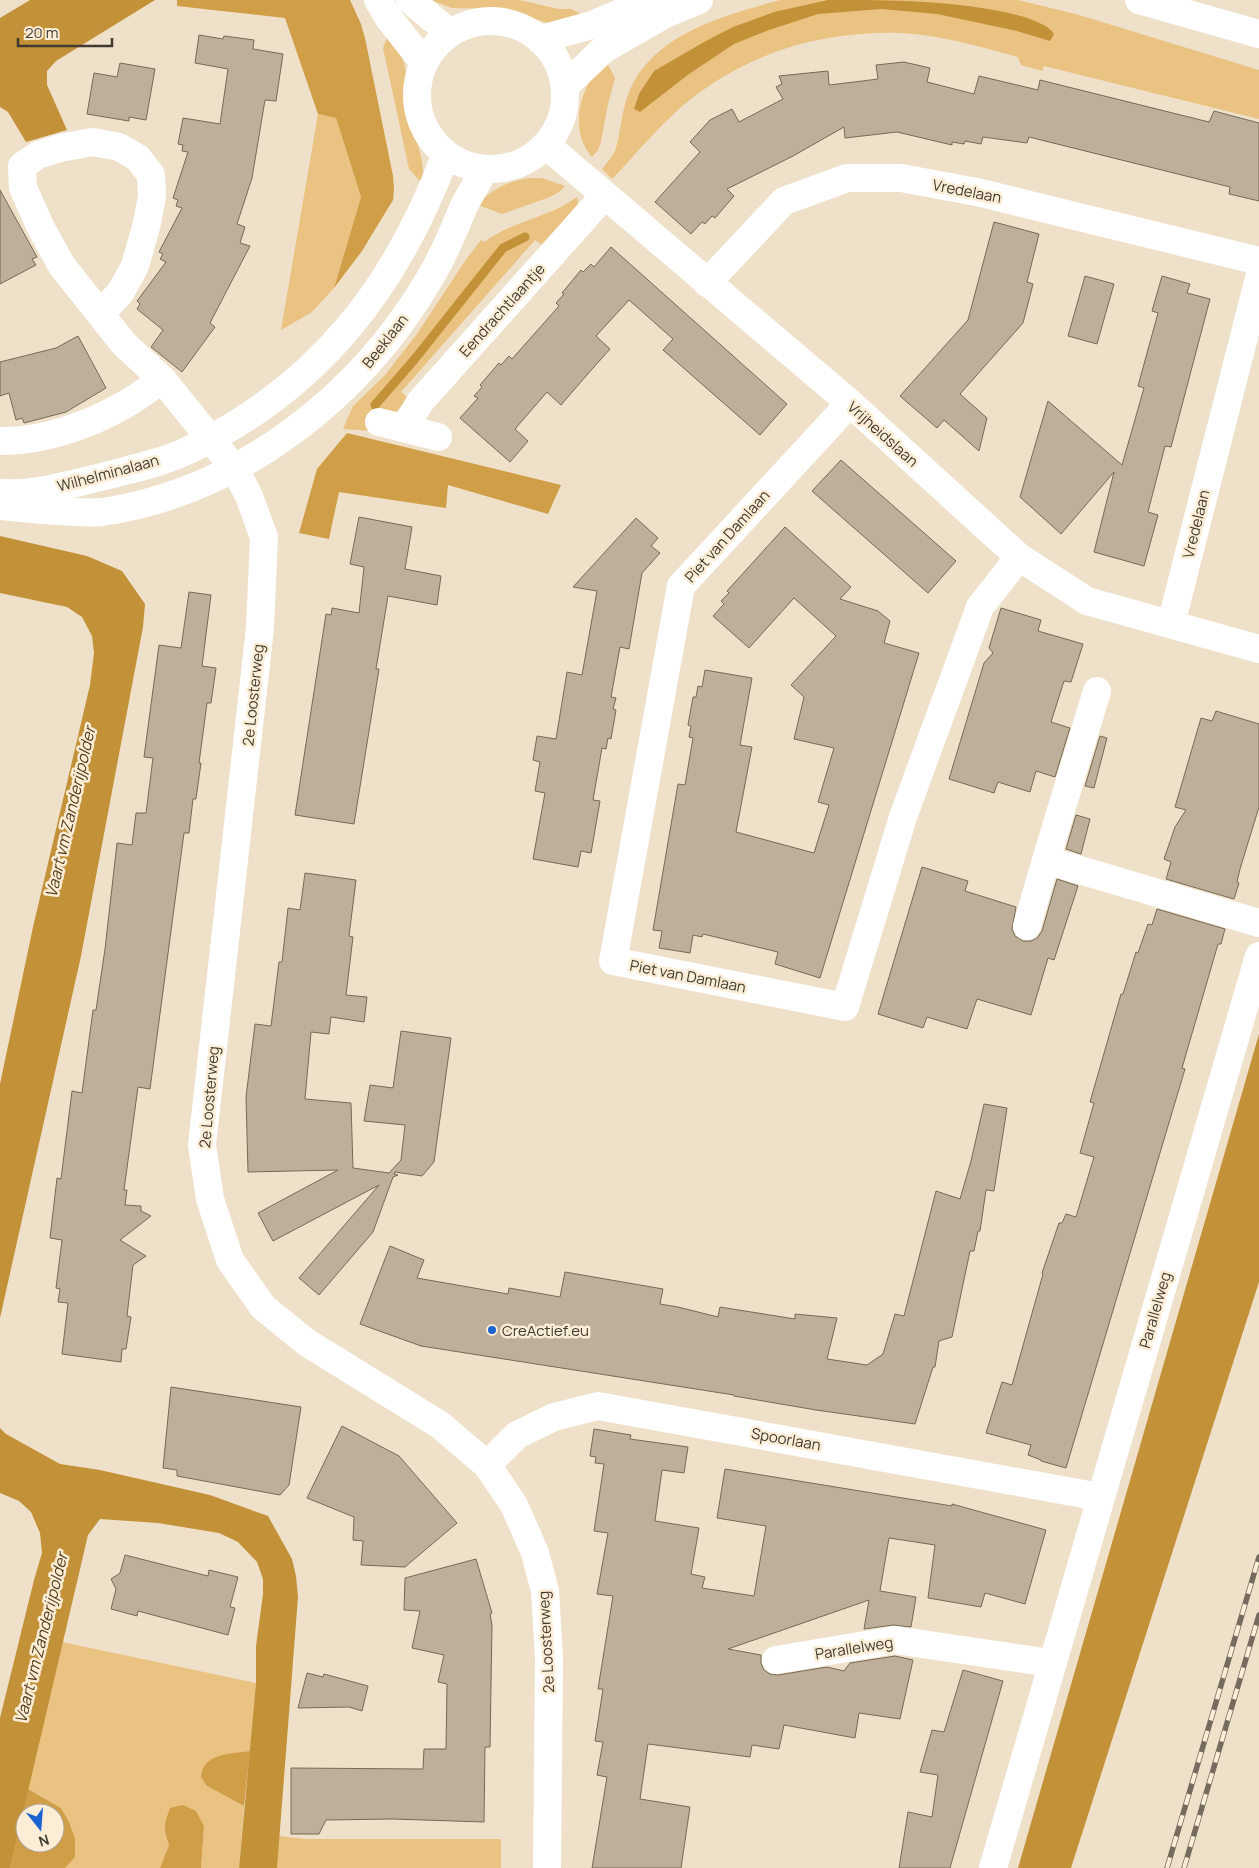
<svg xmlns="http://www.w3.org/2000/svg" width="1259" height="1868" font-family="Manrope,sans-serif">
  <rect width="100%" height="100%" fill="#efe0c9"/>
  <path fill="#eac281" d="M431,0H519L559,9H571L579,13L583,19L548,23L502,9L452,8Z
    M780,0H1018L1079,15L1259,70V119L1044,66L1042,71L1021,65L1018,57C981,47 941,35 902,33C824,31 755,50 692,98C663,121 638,152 612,179L602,169C606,164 612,157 615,151C621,133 621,113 628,95C651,34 723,16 780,0Z
    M390,36C398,48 405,59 406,75C406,87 402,102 406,114C414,139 425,154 423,182L418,179L409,169L383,48L386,40Z
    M607,63L615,78L614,82L608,104L601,142L598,150L592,157C572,135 577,99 593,76C596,71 602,67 607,63Z
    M318,114L336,118L361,197L334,288L312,312L281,330Z
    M530,178H542L565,186L559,192L550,197L502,214L478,205C491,189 509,181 530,178Z
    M577,197L578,204L577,208L544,246L535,240L401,392L408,398L394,414L374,431L343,429L353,406L385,375L417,334L465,261L481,240L484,242C512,221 549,218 577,197Z
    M62,1642L256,1683L250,1751L225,1755L207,1786L244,1806L239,1868H201L204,1826L170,1808C164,1824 163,1829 169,1845L160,1868H65L75,1857L61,1808L28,1789Z
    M279,1836L305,1839H501V1868H277Z"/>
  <path fill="#d09e46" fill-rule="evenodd" d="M177,0H350L361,24L365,38L393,176L394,189L393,200L362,251L334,288L361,197L336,118L318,114L285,18L177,6Z
    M347,433L561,485L548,514L448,485L446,508L339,492L329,539L299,533L317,469Z
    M250,1751L244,1806L207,1786L201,1777C203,1753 230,1754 250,1751Z
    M28,1789L61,1808L69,1822L75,1839V1857L65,1868H10ZM25,1813H55V1843H25Z
    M183,1805L196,1811L204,1826L201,1868H160L169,1845C163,1829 164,1824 170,1808Z"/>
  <path fill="#c39138" d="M30,0H155L56,61L47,71V85L67,130L26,142L8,112L0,107V18Z
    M828,0C893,0 963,0 1025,17C1036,22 1047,24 1054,34L1050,41L1017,31L937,14L881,9L818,14L769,30L734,44L689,74L640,112L634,109L639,94L654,71L704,42L733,27L774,12Z
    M0,536L87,556L122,571L145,604L143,627L81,956L0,1318V1084L33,927L90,685L94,653L92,636L82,617L67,607L0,593Z
    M1259,1034V1282L1071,1868H1018Z
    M0,1428L6,1434L60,1464L100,1470L210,1495L268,1516L292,1559L296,1576L298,1597L277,1868H239L256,1683V1646L263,1594V1579L257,1562L238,1542L219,1533L158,1523L100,1519L88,1535L10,1868H0V1718L34,1580L42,1553L40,1533L31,1512L19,1501L0,1493Z"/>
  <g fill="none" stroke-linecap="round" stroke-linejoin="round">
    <path stroke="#c39138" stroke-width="9" d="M375,405L414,360L503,248L525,237"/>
  </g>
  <path fill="#bdaf99" stroke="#776a55" d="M199,35L223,39L224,36L254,40L253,49L283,54L276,101L265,100L252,178L237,224L245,227L240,243L250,246L210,323L215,327L182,372L151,347L163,330L137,309L140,304L137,301L166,262L160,259L163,254L159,252L182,208L176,206L178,200L173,198L188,152L182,151L183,145L178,144L183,118L220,124L228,69L195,63Z
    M904,62L930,68L927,82L974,94L979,76L1038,90L1040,80L1209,122L1214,111L1259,123V201L1229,194L1230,187L1029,137L1027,143L983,137L981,144L965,141L964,144L952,142V145L897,132L845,138L844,127L793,156L727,189L734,196L715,218L712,216L705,224L702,222L691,234L655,202L700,152L690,142L710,120L732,109L739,122L783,99L776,87L782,84L779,76L828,71L829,85L854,82L878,79L876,65Z
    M120,63L155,69L146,120L129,117V121L87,114L94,73L117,77Z
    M0,190L37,257L32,259L36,265L0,284Z
    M994,222L1039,234L1027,282L1033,284L1023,323L960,394L987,418L979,451L944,420L937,428L900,396L968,320Z
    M611,247L787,404L760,435L663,350L673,339L629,300L596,336L610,349L586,376L561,405L547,392L515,429L528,441L510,462L460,418L478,398L474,396L482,387L480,385L499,363L501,365L509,356L512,359L559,306L556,303L564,294L562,293L581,270L583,272L591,264L594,267Z
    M1085,276L1114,284L1097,344L1068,336Z
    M1162,276L1190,284L1187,293L1210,299L1171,447L1165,446L1148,512L1158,515L1144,566L1094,552L1114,472L1061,534L1020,497L1048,401L1122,465L1144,388L1138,386L1158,313L1152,311Z
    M78,336L106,388L66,412L24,423L22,418L16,420L9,393L0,396V362L56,348Z
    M841,460L956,561L928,593L812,491Z
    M359,517L412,527L405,569L441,576L437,605L388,596L376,669H379L354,824L295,815L326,614L331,615L332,608L359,613L364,567L350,564Z
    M636,518L658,538L651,546L660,553L642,573L629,649L620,647L611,697L616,698L613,709L616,710L611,739L608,738L606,749L602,748L593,800L600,801L591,853L581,851L578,867L533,859L545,793L535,791L540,762L533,760L537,736L556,739L567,672L582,675L597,591L573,587Z
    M785,527L851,587L840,599L878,611L890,621L884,643L919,653L820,978L775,964L778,952L703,934L702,937L693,935L690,953L659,948L662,931L653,930L678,784L685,785L693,738L689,737L691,726L688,725L693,697H696L698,686L702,687L705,670L752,678L740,745L752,747L736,832L814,853L829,805L818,802L834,748L794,739L804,697L791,685L836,636L794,598L749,648L713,616L724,604L721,601L729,593L727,591Z
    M189,592L211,595L202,666L216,668L211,703H207L199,763H201L196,799H193L189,833H184L150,1089L138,1087L124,1190H127L125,1205L141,1206V1211L151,1216L120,1240L146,1256L133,1265L127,1316L131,1317L126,1349H122L121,1362L62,1354L68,1303L58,1302L60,1289L56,1288L62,1240L50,1238L57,1178L61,1179L72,1091L82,1093L93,1010H96L105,949L117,843L132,845L136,813H146L153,758L144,757L159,645L181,648Z
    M1001,608L1041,620L1038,631L1083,644L1071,682L1064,681L1051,722L1070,728L1055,777L1036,771L1030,792L998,782L994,793L949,779L984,663L993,653L989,648Z
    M1216,711L1259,724V807L1240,869L1237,882L1239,883L1234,899L1166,879L1171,862L1164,859L1175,827L1186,810L1175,807L1201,718L1212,721Z
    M1100,736L1107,738L1094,788L1085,786Z
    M1076,815L1090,819L1081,854L1066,849Z
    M922,867L968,881L965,891L1016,907L1012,929L1015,936L1023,941H1031L1037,938L1042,931L1057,879L1078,886L1054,960L1048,958L1031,1015L977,999L967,1029L927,1017L923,1028L878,1014Z
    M305,873L356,880L349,936L353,937L346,995L367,997L364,1022L331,1017L329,1034L311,1032L305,1099L351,1103L353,1168L389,1173L401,1160L405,1125L364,1121L370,1085L393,1088L401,1031L451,1038L434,1162L422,1176L395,1172L394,1174L398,1175L393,1177L373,1232L319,1295L299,1278L379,1185L273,1241L258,1213L338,1170L248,1172L246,1097L255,1024L271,1026L279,962H282L288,908L300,910Z
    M1157,909L1225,929L1221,944H1218L1182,1068L1185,1069L1066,1468L1041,1461V1460L1028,1455L1031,1445L986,1433L1002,1382L1012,1385L1043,1274L1042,1273L1059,1223H1062L1066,1214L1076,1217L1094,1157L1080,1153L1094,1103L1090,1102L1121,994H1123L1136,952L1138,953L1148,924L1152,925Z
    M984,1104L1007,1108L994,1191L986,1190L980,1231H978L974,1251H970L952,1337L939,1341L935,1367H933L915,1424L816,1410L734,1396V1395L421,1346L360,1324L390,1246L424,1260L417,1278L508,1294L509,1288L560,1297L565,1272L663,1289L660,1304L678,1307L718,1317L720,1307L795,1319V1314L837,1318L827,1359L867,1365L883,1354L895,1314L904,1316L936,1191L960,1199L971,1161Z
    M171,1387L301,1407L289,1485L280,1495L177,1476V1470L163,1468Z
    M342,1426L399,1456L457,1523L405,1567L361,1565L363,1541L353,1540L354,1517L307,1498Z
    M594,1429L631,1435L630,1439L688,1447L684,1473L662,1470L655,1521L699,1528L691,1574L705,1577L702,1588L754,1596L766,1526L717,1518L725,1469L952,1506V1504L1046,1530L1025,1604L985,1593L981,1607L928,1598L935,1545L889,1538L880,1591L916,1597L911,1627L893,1625L864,1629L869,1600L728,1649L761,1655V1663L764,1670L770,1674L778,1675L827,1667L844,1671L850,1663L895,1656L913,1660L900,1719L859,1713L855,1738L784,1725L779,1749L752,1745L750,1757L648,1744L640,1799L690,1807L681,1868H592L607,1777L597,1775L603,1742L595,1741L603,1689H598L613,1596L597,1594L608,1533L594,1531L604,1464L595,1463L596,1457L590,1456Z
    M125,1555L208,1576L209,1570L238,1577L230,1607L235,1608L228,1635L138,1611L137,1616L111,1609L116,1589L111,1579L120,1573Z
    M476,1559L492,1613L490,1614L492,1625L490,1747H485L484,1822L393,1819L326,1820L319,1834H291V1768L423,1769L424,1749H446L447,1684L438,1682L444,1655L412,1648L420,1611L404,1610L405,1578Z
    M963,1670L1003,1681L950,1868H899L908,1812L932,1817L938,1775L920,1772L932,1730L944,1732Z
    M307,1673L323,1677L324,1674L368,1686L362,1711L349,1707L298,1708Z"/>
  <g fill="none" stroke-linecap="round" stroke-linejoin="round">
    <path stroke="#fff" stroke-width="28" d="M378,0L388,17L424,63
      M410,0L450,33
      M546,145L850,403L1019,557L1087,601L1259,649
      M707,283L784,201L847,178H901L977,192L1259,261
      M100,314L120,293L135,266L146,227L152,197L151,175L138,158L119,147L93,142L60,148L38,155L22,166L23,188L41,228L62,266L124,344L162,379L234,468L249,496L264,537L260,628L202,1145L210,1199L230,1260L263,1307L306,1342L440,1425L487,1465L514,1505L535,1553L545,1591L549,1659L547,1868
      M850,403L681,586L613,961L845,1007L903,817L980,607L1019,557
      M379,422L438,437
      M405,428L420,402L604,196
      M0,441C41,442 89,425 124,405C137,398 150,388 162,379
      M1171,624L1259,278
      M1046,860L1097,691
      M1027,926L1046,860L1259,923
      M487,1465L517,1435L554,1417L598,1406L1100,1497
      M776,1660L895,1640L1051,1663
      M993,1868L1259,956"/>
    <path stroke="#fff" stroke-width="28" d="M1139,0L1259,34
      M417 95a74 74 0 1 1 148 0a74 74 0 1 1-148 0Z
      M541,39L592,25L651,0
      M565,86L604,49L665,14L699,0
      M1,493C11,493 22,494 31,492C57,489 84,481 109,475C136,468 164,462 189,450C319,387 396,288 446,154
      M0,506C25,509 50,511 75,512C84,512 93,513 102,512C240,492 361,396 430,278C444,255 454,230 464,206C470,194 478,182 484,170"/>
    <defs>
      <path id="rail" d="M1167,1868L1259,1557
        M1184,1868L1259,1615"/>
    </defs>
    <use href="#rail" stroke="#756c5f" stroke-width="5.5"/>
    <use href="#rail" stroke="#fcedd6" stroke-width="4" stroke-dasharray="11" stroke-linecap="butt"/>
  </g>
  <circle fill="#1964ce" stroke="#fcedd6" stroke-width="2" cx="492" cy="1330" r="5"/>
  <g text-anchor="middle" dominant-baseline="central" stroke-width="5" stroke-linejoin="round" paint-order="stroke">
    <g font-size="15" fill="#403a31" stroke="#fcedd6">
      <text transform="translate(967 191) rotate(11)">Vredelaan</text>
      <text transform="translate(502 310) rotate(-48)">Eendrachtlaantje</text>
      <text transform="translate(385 341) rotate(-52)">Beeklaan</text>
      <text transform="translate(883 434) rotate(42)">Vrijheidslaan</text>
      <text transform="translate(108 473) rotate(-15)">Wilhelminalaan</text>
      <text transform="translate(1196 524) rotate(-76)">Vredelaan</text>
      <text transform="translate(727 536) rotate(-48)">Piet van Damlaan</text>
      <text transform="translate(253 695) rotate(-84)">2e Loosterweg</text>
      <text transform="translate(688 976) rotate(11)">Piet van Damlaan</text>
      <text transform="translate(209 1097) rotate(-85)">2e Loosterweg</text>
      <text transform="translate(1155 1310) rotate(-74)">Parallelweg</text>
      <text transform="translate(786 1439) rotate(10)">Spoorlaan</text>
      <text transform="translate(546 1642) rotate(-93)">2e Loosterweg</text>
      <text transform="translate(854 1648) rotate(-9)">Parallelweg</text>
    </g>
    <g font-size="15" fill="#403a31" stroke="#fcedd6" text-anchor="start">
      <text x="502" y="1330">CreActief.eu</text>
    </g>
    <g font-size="16" font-style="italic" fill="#533d19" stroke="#fcedd6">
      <text transform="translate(70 812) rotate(-77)">Vaart vm Zanderijpolder</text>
      <text transform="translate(41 1638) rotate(-76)">Vaart vm Zanderijpolder</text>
    </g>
  </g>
  <g transform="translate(40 1828) rotate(163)"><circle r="24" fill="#fcedd6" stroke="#b1a594"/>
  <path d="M0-4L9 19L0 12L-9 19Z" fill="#1964ce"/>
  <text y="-8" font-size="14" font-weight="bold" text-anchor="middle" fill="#403a31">N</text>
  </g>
  <path d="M18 38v8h94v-8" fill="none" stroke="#403a31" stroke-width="2.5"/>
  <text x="25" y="38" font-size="15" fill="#403a31" stroke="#fcedd6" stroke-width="4" paint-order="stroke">20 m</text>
</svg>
